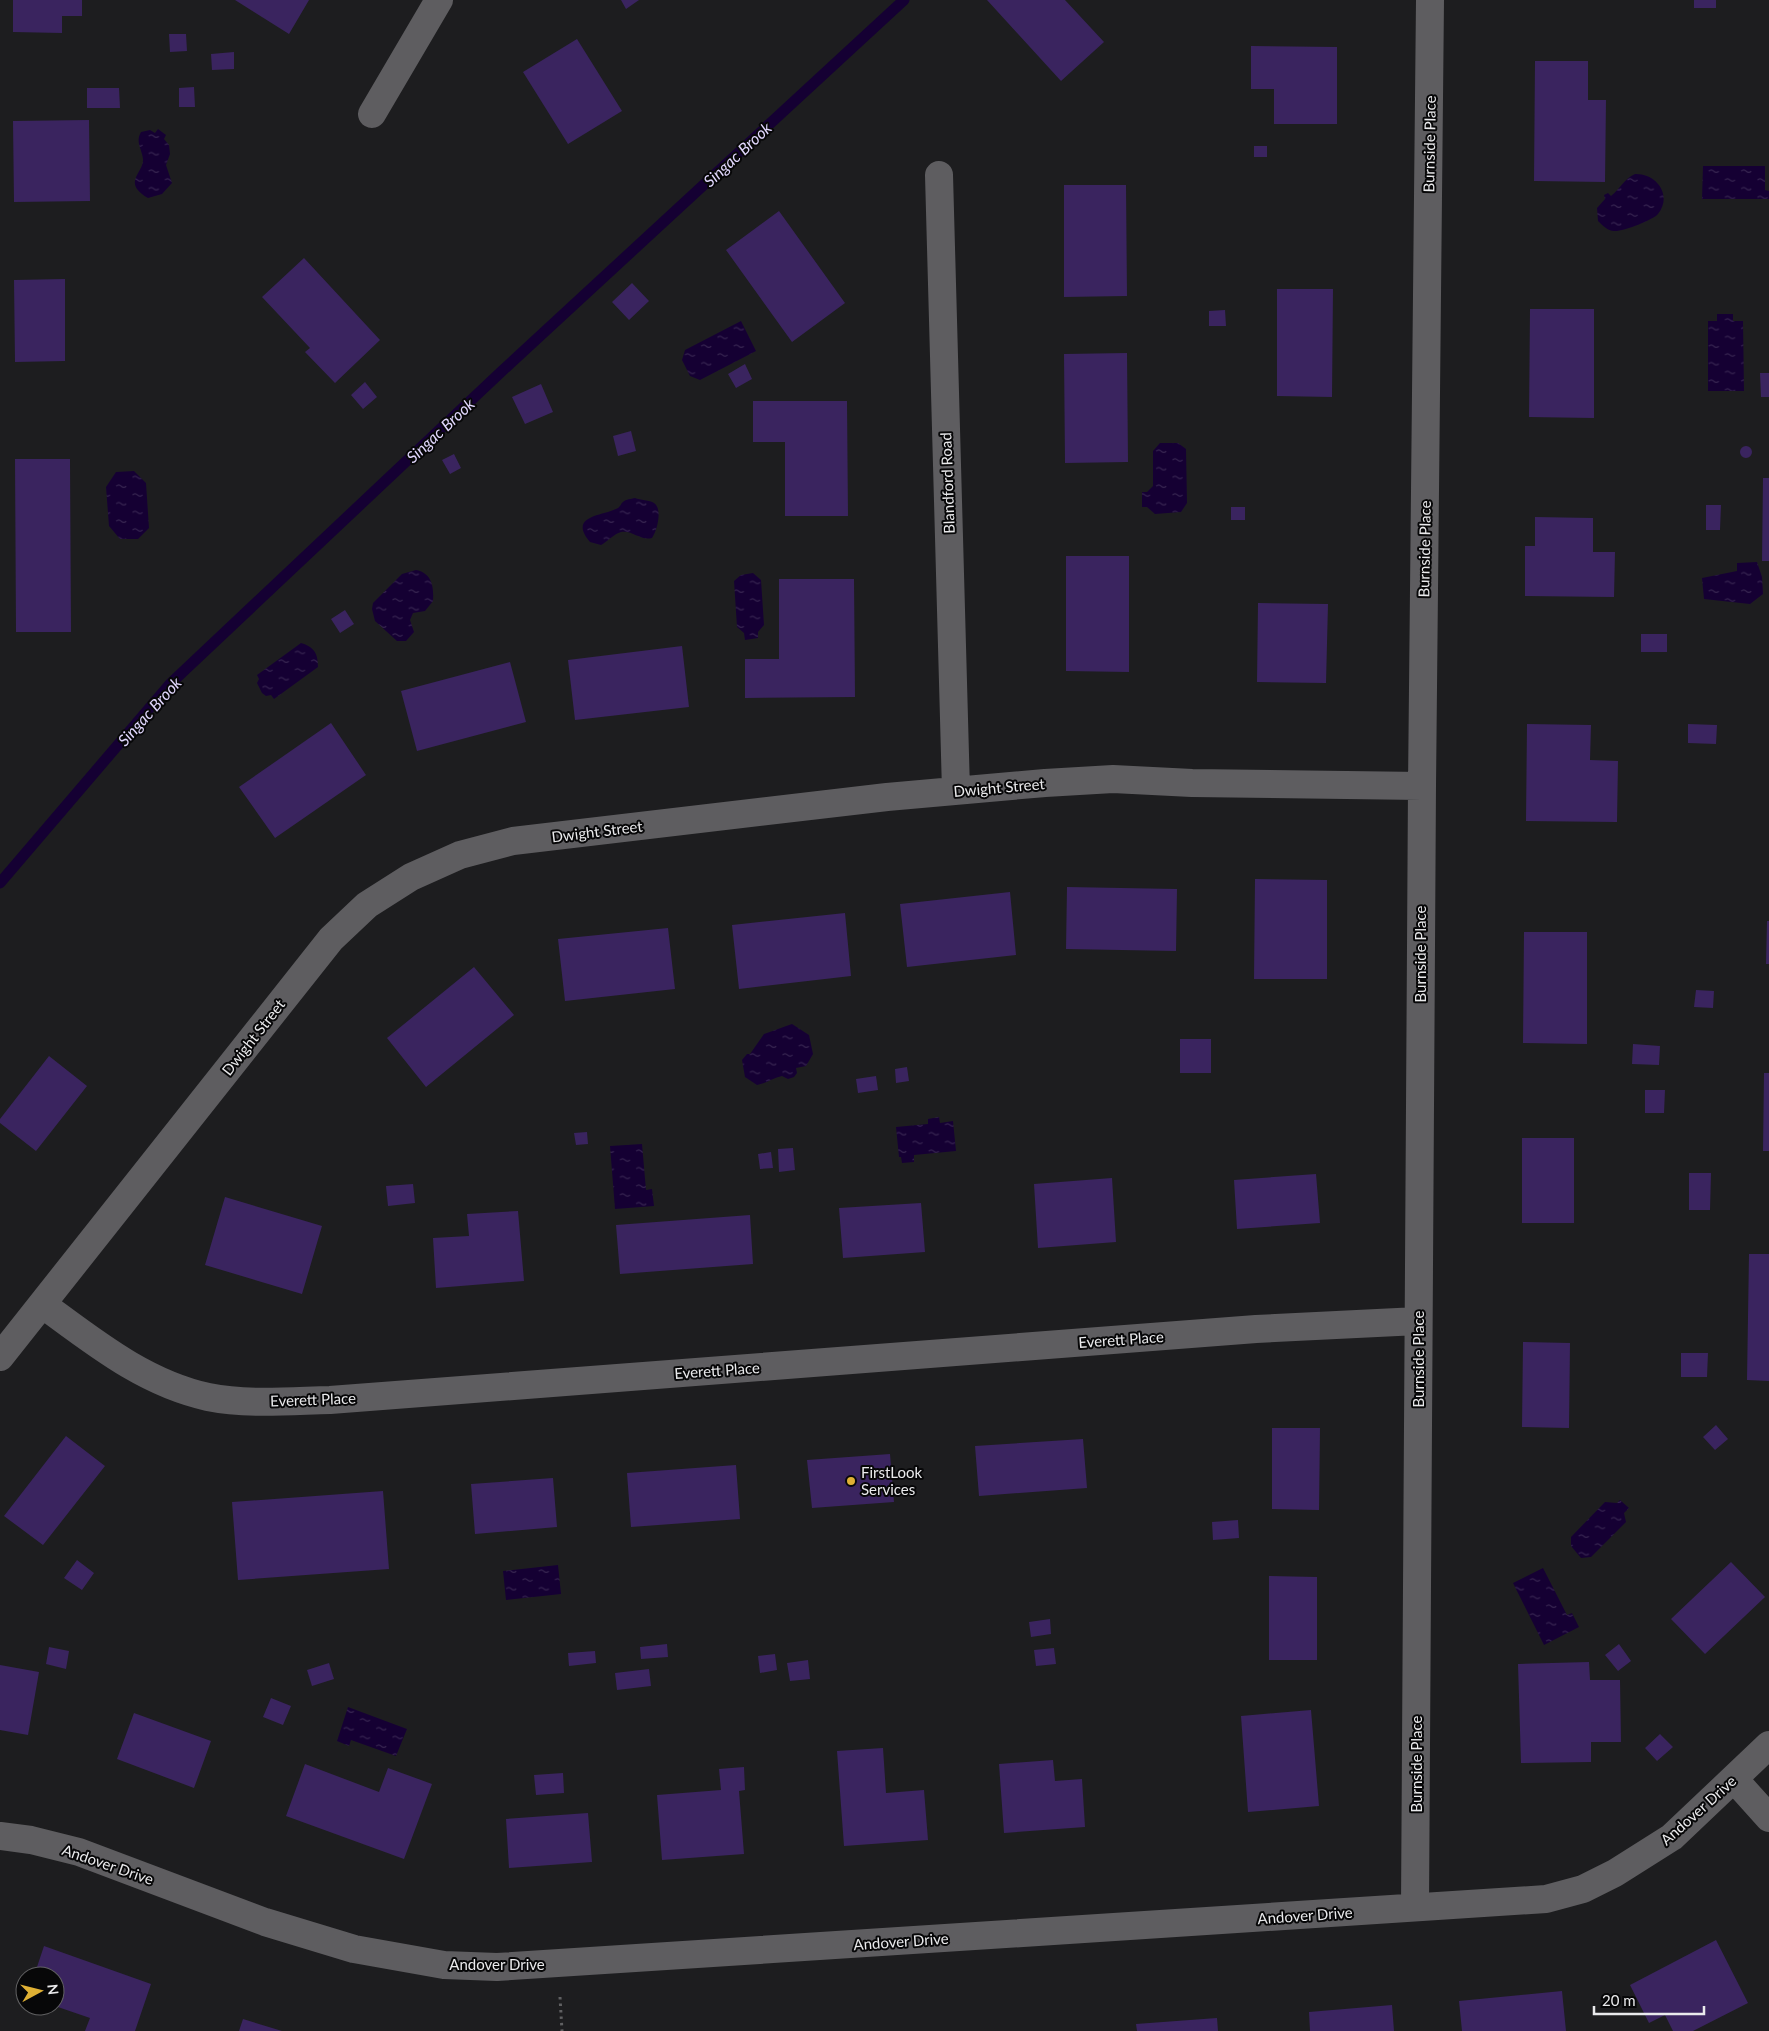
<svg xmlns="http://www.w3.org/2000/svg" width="1769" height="2031" font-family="Lato,sans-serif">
  <defs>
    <pattern id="water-ripples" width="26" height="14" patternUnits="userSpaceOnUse" patternTransform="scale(1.25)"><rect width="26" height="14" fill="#150033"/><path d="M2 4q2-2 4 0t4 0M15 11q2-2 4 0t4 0" fill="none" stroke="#372551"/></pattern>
  </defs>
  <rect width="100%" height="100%" fill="#1d1d1f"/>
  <path fill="url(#water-ripples)" d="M158,129L166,135L164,139L169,145L170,154L166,165L172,183L162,194L148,198C121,182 144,173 143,159C142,149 135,142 141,132L150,130L155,133Z
    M1703,166H1765V190L1769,191V199H1702Z
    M1635,174C1656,173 1673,195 1658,214C1653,220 1622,232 1614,231C1608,231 1602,225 1598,221L1597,208L1605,199L1604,195L1608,193L1611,196C1620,189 1624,179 1635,174Z
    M1717,314H1733V321H1743L1744,391H1708V321H1717Z
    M741,321L756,351L700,380L690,376L682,360L685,350Z
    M1160,443H1178L1186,449L1187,503L1181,512L1155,514L1147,507H1142V492H1147L1153,486V451Z
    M134,471L146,483L149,528L138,539H120L109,526L106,487L116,472Z
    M635,498C640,500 650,500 654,503C663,509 657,531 652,538C640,541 633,530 621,532C614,534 608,541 601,545L590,542C567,515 604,516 618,508C621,506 621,503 623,502C626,499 631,499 635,498Z
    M1757,562L1762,577L1763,594L1750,604L1704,599L1702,578L1737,571V563Z
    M416,570C432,573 434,587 433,601L425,611L413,613L410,620L414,632L406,641H397L375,621L372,609L373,603L402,574Z
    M753,573L761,580L764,625L758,632V638L745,640L744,633L737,627L734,581L741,575Z
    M301,643C314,647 318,653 318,667L274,699L271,695L266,696L262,693L257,683L259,679L257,675Z
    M792,1024L809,1035L813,1054L806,1066L796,1068L797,1073L794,1077L788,1079L782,1076C773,1078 767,1083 757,1085L745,1077L742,1060L747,1054H750L764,1034C774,1031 782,1027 792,1024Z
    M939,1117L940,1123L953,1121L956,1151L914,1155V1162L902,1163L901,1157H899L896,1127L928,1124V1119Z
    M642,1144L646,1190L652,1189L654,1206L615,1209L610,1146Z
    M1620,1500L1629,1508L1624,1513L1626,1522L1591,1557L1581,1558L1571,1546V1537L1605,1502L1617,1503Z
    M558,1565L561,1594L506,1600L503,1571Z
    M1543,1568L1567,1615L1572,1613L1579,1627L1544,1645L1513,1583Z
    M348,1707L407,1729L396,1756L351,1740L349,1746L337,1741Z"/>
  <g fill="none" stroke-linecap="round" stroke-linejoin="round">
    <path stroke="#150033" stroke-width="11" d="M0,883L170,684L502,371L904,0"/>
  </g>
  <path fill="#3a245f" d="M13,0H82V16H62V33L13,32Z
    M235,0H309L289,34Z
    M621,0H639L626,9Z
    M987,0H1065L1104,42L1061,81Z
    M1694,0H1716V8H1694Z
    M169,34H186L187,51L170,52Z
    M577,39L622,111L568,144L523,72Z
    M1251,46L1337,47V124H1274V89H1251Z
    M234,52V69L212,70L211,54Z
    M1535,61H1588V100H1606L1605,182L1534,181Z
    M194,87L195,107H179V88Z
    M87,88H119L120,108H87Z
    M89,120L90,201L14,202L13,121Z
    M1254,146H1267V157H1254Z
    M1064,185H1126L1127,296L1064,297Z
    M779,211L845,303L792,342L726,250Z
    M304,258L380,340L335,383L305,352L310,348L262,297Z
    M65,279V361L15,362L14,280Z
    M632,283L649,301L629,320L612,302Z
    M1277,289H1333L1332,397L1277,396Z
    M1530,309H1594V418L1529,417Z
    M1225,310L1226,326H1209V311Z
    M1127,353L1128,462L1065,463L1064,354Z
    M745,364L752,379L736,388L728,374Z
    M1760,373H1769V397H1761Z
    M365,382L377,397L363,409L351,395Z
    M541,384L553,412L525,424L512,397Z
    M753,401H847L848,516H785V442H753Z
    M631,431L636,451L618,456L613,436Z
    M1740 452a6 6 0 1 1 12 0a6 6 0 1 1-12 0Z
    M454,454L461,468L450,474L442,460Z
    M15,459H70L71,632H16Z
    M1763,478H1769V561H1762Z
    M1706,505H1721L1720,530H1706Z
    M1231,507H1245V520H1231Z
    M1535,517L1593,518V552H1615L1614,597L1525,596V546H1535Z
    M1066,556H1129V672L1066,671Z
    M779,579H854L855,697L745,698V659H779Z
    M1258,603L1328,604L1326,683L1257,682Z
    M345,610L354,624L340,633L331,619Z
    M1641,634H1667V652H1641Z
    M682,646L689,707L575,720L568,660Z
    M510,662L526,722L417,751L401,691Z
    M331,723L366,775L275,838L239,787Z
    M1527,724L1591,725L1590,760L1618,761L1617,822L1526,821Z
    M1688,724L1717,725L1716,744L1688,743Z
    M1255,879L1327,880V979H1254Z
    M1067,887L1177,889L1176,951L1066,949Z
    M1010,892L1016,955L907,967L900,904Z
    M845,913L851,976L739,989L732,925Z
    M1767,921H1769V964H1766Z
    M668,928L675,989L565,1001L558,939Z
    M1524,932H1587V1044L1523,1043Z
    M474,967L514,1015L426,1087L387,1038Z
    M1696,990L1714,991L1713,1008L1694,1007Z
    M1180,1039H1211V1073H1180Z
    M1633,1044L1660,1046L1659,1065L1632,1064Z
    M49,1056L87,1086L36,1151L0,1123V1119Z
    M907,1067L909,1081L896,1083L895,1069Z
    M1764,1073H1769V1151H1763Z
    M876,1076L878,1090L858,1093L856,1079Z
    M1645,1090H1665L1664,1113H1645Z
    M587,1132L588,1144L576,1145L574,1133Z
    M1522,1138H1574V1223H1522Z
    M793,1148L795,1170L779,1172L778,1149Z
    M771,1152L773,1168L760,1169L758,1154Z
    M1689,1173H1711L1710,1210H1689Z
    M1316,1174L1320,1223L1237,1229L1234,1180Z
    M1112,1178L1116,1242L1038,1248L1034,1184Z
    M413,1184L415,1203L388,1206L386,1186Z
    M225,1197L322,1226L302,1294L205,1265Z
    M921,1203L925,1252L843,1258L839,1208Z
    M518,1211L524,1281L436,1288L433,1238L469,1236L467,1214Z
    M750,1215L753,1264L620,1274L616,1225Z
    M1749,1254H1769V1381L1747,1380Z
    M1523,1342L1570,1343L1569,1428L1522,1427Z
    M1681,1353H1708L1707,1377H1681Z
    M1716,1425L1728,1439L1715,1450L1703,1437Z
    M1272,1428H1320L1319,1510L1272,1509Z
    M66,1436L105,1466L43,1545L4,1516Z
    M1083,1439L1087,1488L979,1496L975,1446Z
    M890,1454L894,1502L812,1508L807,1460Z
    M736,1465L740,1519L631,1527L627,1473Z
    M553,1478L557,1527L475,1534L471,1484Z
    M383,1491L389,1569L238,1580L232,1502Z
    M1238,1520L1239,1538L1213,1540L1212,1522Z
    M77,1560L94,1573L82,1590L64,1578Z
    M1731,1562L1765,1597L1705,1654L1671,1619Z
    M1269,1576L1317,1577V1660H1269Z
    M1050,1619L1051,1634L1031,1637L1029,1622Z
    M667,1644L668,1657L641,1659L640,1647Z
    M1619,1644L1631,1661L1618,1671L1605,1655Z
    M49,1647L69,1651L66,1669L46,1664Z
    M1054,1648L1056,1664L1036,1666L1034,1650Z
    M595,1651L596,1663L569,1666L568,1653Z
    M775,1654L777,1670L760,1673L758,1656Z
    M808,1660L810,1679L790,1681L787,1663Z
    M1589,1662L1590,1680H1620L1621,1742H1591V1762L1521,1763L1518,1664Z
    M329,1663L334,1679L312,1686L307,1670Z
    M0,1665L39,1672L28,1735L0,1730Z
    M649,1669L651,1686L617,1690L615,1673Z
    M271,1698L291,1706L283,1725L263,1717Z
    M1311,1710L1319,1806L1248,1812L1241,1716Z
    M134,1713L211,1741L194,1788L117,1759Z
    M1660,1734L1673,1747L1657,1761L1645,1748Z
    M883,1748L886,1793L924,1790L928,1840L844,1846L837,1751Z
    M1053,1760L1055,1781L1082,1779L1085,1827L1004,1833L999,1764Z
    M305,1764L379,1792L388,1768L432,1784L404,1859L286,1816Z
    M744,1767L745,1790L739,1791L744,1854L662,1860L657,1795L721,1790L719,1769Z
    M563,1773L564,1793L536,1795L534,1775Z
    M588,1813L592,1862L509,1868L506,1819Z
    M1716,1940L1748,2003L1693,2031H1673L1665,2015L1649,2023L1630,1985Z
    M44,1946L151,1984L135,2031H85L90,2018L55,2006V1976H34Z
    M1562,1991L1566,2031H1462L1459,2001Z
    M1392,2005L1394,2031H1310L1309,2012Z
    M1217,2018L1218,2031H1137L1136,2024Z
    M243,2019L282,2031H239Z"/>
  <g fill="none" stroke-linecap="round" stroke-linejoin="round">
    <path stroke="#606062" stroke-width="3" stroke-dasharray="2.5 4" stroke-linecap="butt" d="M560,1997L562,2031"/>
    <path stroke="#5e5d60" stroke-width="28" d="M372,114L439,0
      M939,175L956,791
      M42,1304C94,1342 144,1383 208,1397C247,1405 290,1401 330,1400L1256,1329L1418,1321
      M0,1357L331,939L367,905L411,877L460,855L513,841L887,797L1045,783L1113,779L1192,783L1422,786
      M1734,1779L1769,1818
      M0,1836L31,1840L79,1852L265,1922L354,1949L444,1965L497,1967L1546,1899L1583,1889L1615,1873L1672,1837L1769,1745
      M1415,1907L1422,786L1430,0"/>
  </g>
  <circle fill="#dfb034" stroke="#070708" stroke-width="2" cx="851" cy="1481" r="5"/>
  <g text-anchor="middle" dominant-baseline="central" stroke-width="4" stroke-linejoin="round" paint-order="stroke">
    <g font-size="15" fill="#eaeaec" stroke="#070708">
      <text transform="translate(1429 144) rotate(-89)">Burnside Place</text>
      <text transform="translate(947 483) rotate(-92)">Blandford Road</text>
      <text transform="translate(1424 549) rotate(-89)">Burnside Place</text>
      <text transform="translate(999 787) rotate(-5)">Dwight Street</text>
      <text transform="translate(597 831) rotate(-7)">Dwight Street</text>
      <text transform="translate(1420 954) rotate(-90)">Burnside Place</text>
      <text transform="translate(253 1037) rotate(-52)">Dwight Street</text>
      <text transform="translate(1121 1339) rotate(-4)">Everett Place</text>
      <text transform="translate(1418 1359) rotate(-90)">Burnside Place</text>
      <text transform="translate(717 1370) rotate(-4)">Everett Place</text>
      <text transform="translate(313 1399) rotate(-2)">Everett Place</text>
      <text transform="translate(1416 1764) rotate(-90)">Burnside Place</text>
      <text transform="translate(1698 1810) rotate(-42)">Andover Drive</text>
      <text transform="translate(108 1864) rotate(19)">Andover Drive</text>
      <text transform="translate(1305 1915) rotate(-4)">Andover Drive</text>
      <text transform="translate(901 1941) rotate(-4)">Andover Drive</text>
      <text x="497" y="1964">Andover Drive</text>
    </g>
    <g font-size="15" fill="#eaeaec" stroke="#070708" text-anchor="start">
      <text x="861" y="1472">FirstLook<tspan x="861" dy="17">Services</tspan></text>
    </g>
    <g font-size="16" font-style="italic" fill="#e2d8fe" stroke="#070708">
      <text transform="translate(737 154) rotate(-43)">Singac Brook</text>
      <text transform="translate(440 430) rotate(-43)">Singac Brook</text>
      <text transform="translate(149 711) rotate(-48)">Singac Brook</text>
    </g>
  </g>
  <g transform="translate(40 1991) rotate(83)"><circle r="24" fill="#070708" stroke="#626263"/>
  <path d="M0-4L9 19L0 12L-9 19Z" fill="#dfb034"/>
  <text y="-8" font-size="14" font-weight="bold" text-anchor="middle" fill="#eaeaec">N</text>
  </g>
  <path d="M1594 2006v8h110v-8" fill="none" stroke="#eaeaec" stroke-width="2.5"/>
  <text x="1602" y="2006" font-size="15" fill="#eaeaec" stroke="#070708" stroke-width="4" paint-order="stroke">20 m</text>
</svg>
